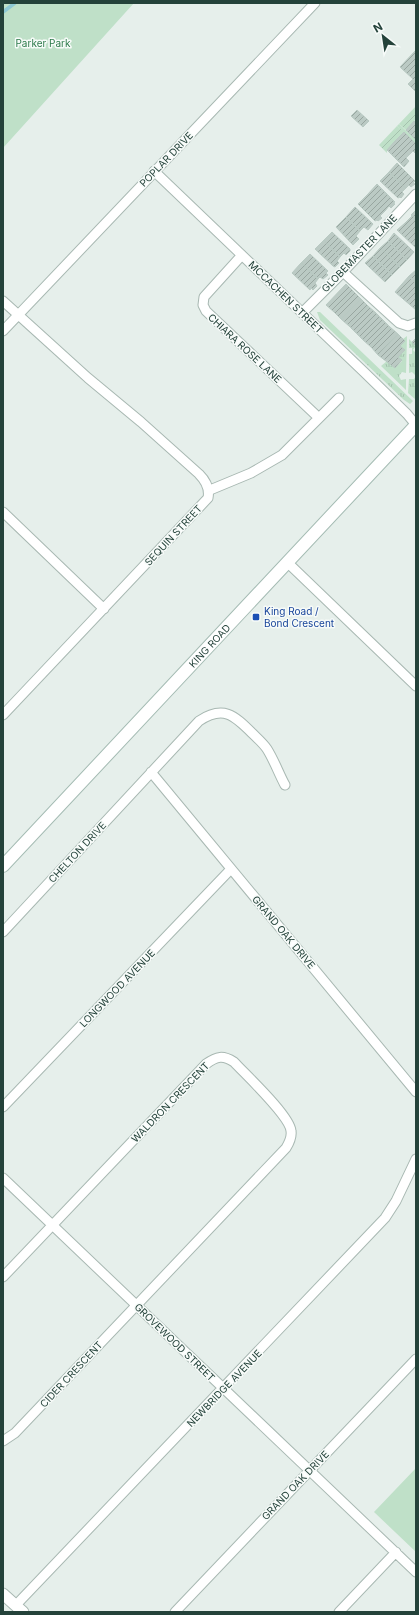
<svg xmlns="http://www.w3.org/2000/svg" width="419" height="1615" font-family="Inter,sans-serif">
  <defs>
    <pattern id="grass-tufts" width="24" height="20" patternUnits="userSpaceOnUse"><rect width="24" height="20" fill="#bfe0c8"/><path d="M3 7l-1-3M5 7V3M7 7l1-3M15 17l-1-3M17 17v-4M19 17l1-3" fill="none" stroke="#a4c1ad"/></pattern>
    <pattern id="garden-furrows" width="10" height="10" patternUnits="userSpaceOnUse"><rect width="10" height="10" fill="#bfe0c8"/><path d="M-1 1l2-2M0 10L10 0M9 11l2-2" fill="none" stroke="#a4c1ad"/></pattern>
    <pattern id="building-hatch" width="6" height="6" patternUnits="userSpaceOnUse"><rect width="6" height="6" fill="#bbcac4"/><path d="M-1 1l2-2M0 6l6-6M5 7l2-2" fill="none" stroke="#98a6a0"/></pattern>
  </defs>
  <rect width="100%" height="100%" fill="#e6efeb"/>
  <path fill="url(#grass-tufts)" d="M399,124L416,140V144L397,126Z
    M317,312H320L413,401L410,404L404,400L320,320Z
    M407,336L406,373L402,372L399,376L401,380L406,379V390L381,366L387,361L395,368L402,361L398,357L404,350L400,346L405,341L403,339Z
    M409,339L416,346L413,350L416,353V398L415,399L408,393L409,379H414L416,376L412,372L409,373V354H412V348H409Z"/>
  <path fill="#bfe0c8" d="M3,3H134L3,148Z
    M416,1468V1552L374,1512Z"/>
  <path fill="url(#garden-furrows)" d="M416,106V119L406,130L399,124Z
    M397,126L404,132L387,150V153L379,145Z"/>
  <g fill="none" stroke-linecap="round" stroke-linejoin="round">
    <path stroke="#8ec9d4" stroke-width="3.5" d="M3,12L15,3"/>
  </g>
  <path fill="url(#building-hatch)" stroke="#b8c9c2" d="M416,50V92L408,84L413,79L400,67Z
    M357,110L369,121L363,127L351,116Z
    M414,121L416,123V140L406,130Z
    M404,132L416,144V154L413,151L409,155L395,141Z
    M395,141L409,155L406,158L409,161L404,167L387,150Z
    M397,163L415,181L413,183L415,184L411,187L409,185L406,188L389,172Z
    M389,172L406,188L402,192L404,194L401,198L400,197L398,198L380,181Z
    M377,184L395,202L393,203L395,204L391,208L389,206L385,211L368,194Z
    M368,194L385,211L380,216L382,218L378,221L377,220L375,221L358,204Z
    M355,207L373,224L368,230L364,227L360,231L346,217Z
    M416,210V219L411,215Z
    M412,216L416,219V234L405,223Z
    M346,217L360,231L356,236L359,239L353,245L336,227Z
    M405,223L416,234V248L397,230Z
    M332,232L350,249V251L346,255L344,253L340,257L324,240Z
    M394,233L414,252L407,260L388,241Z
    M324,240L340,257L337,261L339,263L335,267L333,266L315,249Z
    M388,241L407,260L400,267L380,248Z
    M380,248L400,267L392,275L373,256Z
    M310,254L328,271L326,273L328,275L323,279L320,277L318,279L301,263Z
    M373,256L392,275L385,282L365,263Z
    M301,263L318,279L315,283L317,286L313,290L311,288L310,290L292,273Z
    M416,270V283L409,276Z
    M409,276L416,283V298L402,284Z
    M346,284L353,291L334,312L326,305Z
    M402,284L416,298V310L395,292Z
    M353,291L361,299L341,319L334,312Z
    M361,299L368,306L349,326L341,319Z
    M368,306L376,313L356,333L349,326Z
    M376,313L383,320L363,340L356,333Z
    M383,320L390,327L371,347L363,340Z
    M390,327L398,334L378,355L371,347Z
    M398,334L405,341L400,346L405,350L398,357L402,360L395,368L378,355Z
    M416,338V346L412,342Z"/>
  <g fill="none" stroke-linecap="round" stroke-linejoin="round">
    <defs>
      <path id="minor" d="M154,171L364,372L407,414L416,425
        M242,255L204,297L203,305L206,311L319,418
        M343,272L399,323L408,326L416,323
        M3,301L88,378L141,422L199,474C206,481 210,488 208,498L3,715
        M302,313L343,272L416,194
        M3,331L315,3
        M210,490L251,473L282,455L339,398
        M3,512L104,609
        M288,563L416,686
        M151,772L416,1092
        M3,932L199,721C223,705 234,715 252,733C257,738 263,743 267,749C274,760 279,774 285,785
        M3,1107L231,869
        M3,1178L416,1572
        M3,1277L206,1064C217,1056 223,1055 234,1062C246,1075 290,1116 291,1131C292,1137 289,1143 286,1148L15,1433L3,1441
        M16,1605L385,1218L396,1201L416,1159
        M175,1612L416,1359
        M339,1612L396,1552"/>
      <path id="tertiary" d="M3,1594L23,1612"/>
      <g id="secondary">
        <path id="s1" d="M3,866L416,425"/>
      </g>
    </defs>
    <use href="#minor" stroke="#a8b8b2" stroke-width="11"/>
    <use href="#tertiary" stroke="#a8b8b2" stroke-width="13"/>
    <use href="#secondary" stroke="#a4bbb3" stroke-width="14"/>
    <use href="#minor" stroke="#fff" stroke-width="9"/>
    <use href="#tertiary" stroke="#fff" stroke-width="11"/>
    <use href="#secondary" stroke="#fff" stroke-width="12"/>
  </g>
  <rect fill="#1a4fb4" stroke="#f7fbf9" stroke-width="1.5" x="252" y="613" width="8" height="8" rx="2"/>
  <g text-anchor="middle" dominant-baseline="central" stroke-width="3" stroke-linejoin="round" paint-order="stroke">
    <g font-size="10" fill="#2d7a4b" stroke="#f7fbf9">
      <text x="43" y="43">Parker Park</text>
    </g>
    <g font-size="10" fill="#24423a" stroke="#f7fbf9">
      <text transform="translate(166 159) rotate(-46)">POPLAR DRIVE</text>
      <text transform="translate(359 253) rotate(-46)">GLOBEMASTER LANE</text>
      <text transform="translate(286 297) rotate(44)">MCCACHEN STREET</text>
      <text transform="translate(245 348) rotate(43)">CHIARA ROSE LANE</text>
      <text transform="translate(173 535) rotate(-47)">SEQUIN STREET</text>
      <text stroke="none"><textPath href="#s1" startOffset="302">KING ROAD</textPath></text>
      <text transform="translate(77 852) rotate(-47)">CHELTON DRIVE</text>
      <text transform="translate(284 932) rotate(50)">GRAND OAK DRIVE</text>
      <text transform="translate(117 988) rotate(-46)">LONGWOOD AVENUE</text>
      <text transform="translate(170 1102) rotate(-46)">WALDRON CRESCENT</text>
      <text transform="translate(175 1342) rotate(44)">GROVEWOOD STREET</text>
      <text transform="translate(71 1374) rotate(-47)">CIDER CRESCENT</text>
      <text transform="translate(224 1388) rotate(-46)">NEWBRIDGE AVENUE</text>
      <text transform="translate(295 1485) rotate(-46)">GRAND OAK DRIVE</text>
    </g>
    <g font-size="10" fill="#164399" stroke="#f7fbf9" text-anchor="start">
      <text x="264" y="611">King Road /<tspan x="264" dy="12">Bond Crescent</tspan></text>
    </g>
  </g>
  <rect width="419" height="1615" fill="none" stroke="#24423a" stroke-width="8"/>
  <g transform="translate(383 36) rotate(330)" stroke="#f7fbf9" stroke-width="3" paint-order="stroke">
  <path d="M0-3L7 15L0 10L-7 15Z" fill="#24423a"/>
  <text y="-6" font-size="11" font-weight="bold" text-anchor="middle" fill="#24423a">N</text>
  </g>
</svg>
